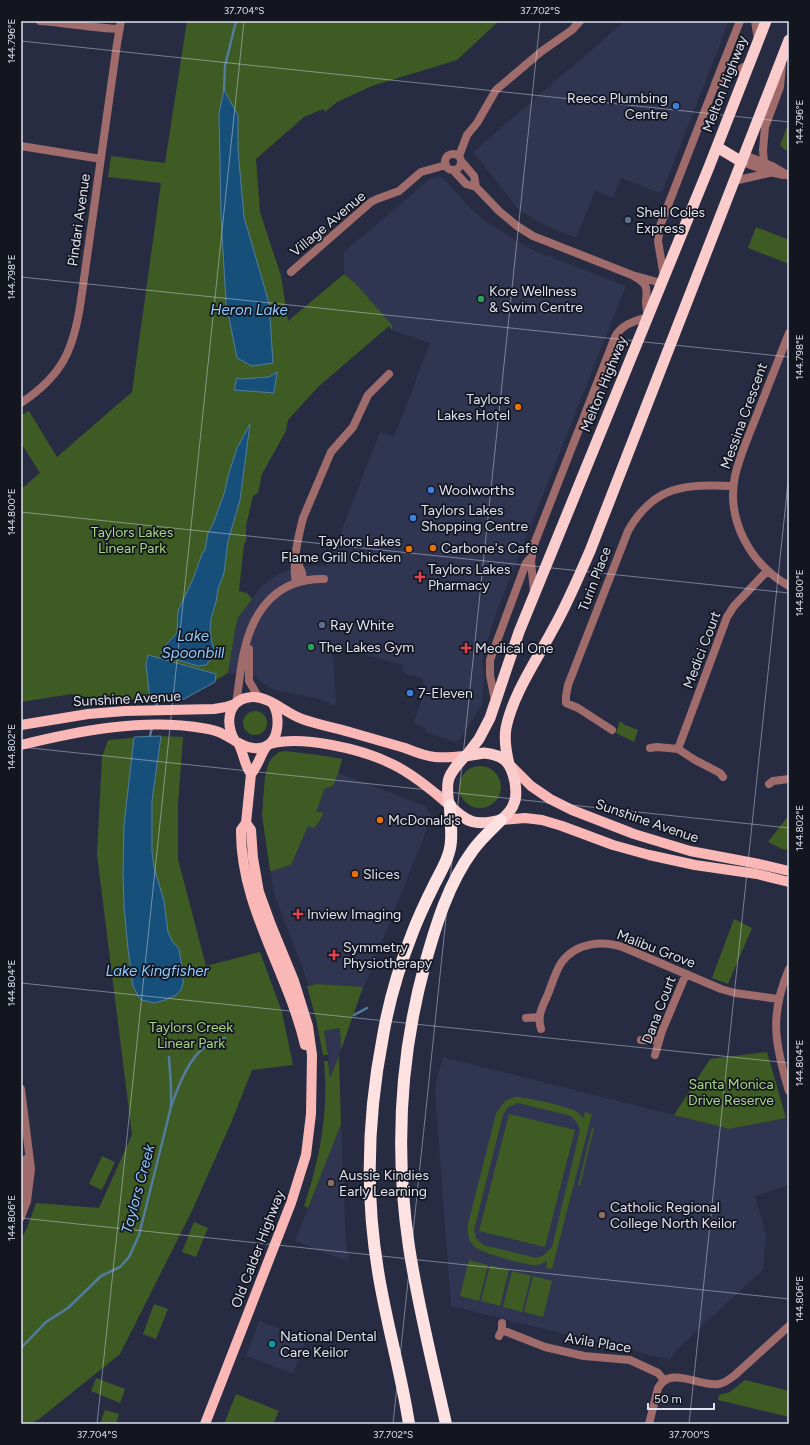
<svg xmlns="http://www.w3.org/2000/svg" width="810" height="1445" font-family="Figtree,sans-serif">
  <rect width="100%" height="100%" fill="#272c43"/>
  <path fill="#303551" d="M625,21H729L662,192L655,191L621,178L613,198L595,191L576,238L542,224L519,210L473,152Z
    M442,177L472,210L484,220L515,240L535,251L626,286L494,618H495L487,641V648L482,660L484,677L482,705L460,739L455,742L425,732L426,728L413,723L426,689L422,678L405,674L402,669L403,665L332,646L336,700L335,706L320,699L274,690L258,680V677L228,673L234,634L238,618L261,587L272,578L285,571L307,566H326L330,560L380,432L394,437L430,343L392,330V325L357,285L344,274V252L430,179Z
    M285,751L325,756L342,759L338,773L425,806L432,816L364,987L317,984L309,985L274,894L263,823V799L265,777L269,761L275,755Z
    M340,1028L341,1050L330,1079L328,1050L324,1031Z
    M443,1057L729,1129L786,1118L789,1129V1185L755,1196L766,1234L763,1270L676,1350L670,1360L451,1306L435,1092L436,1081Z
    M341,1124L346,1242L349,1262L295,1241Z
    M259,1321L307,1339L293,1374L246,1356Z"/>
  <path fill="#3e5b24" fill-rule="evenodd" d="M187,21H499L457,60L372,86L337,102L325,112L323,109L304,117L256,159L260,212L281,276L288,321L344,274L357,285L392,325V330L389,326L318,387L288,420L286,431L262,474L258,493L253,496L246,526V541L244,544L239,591L247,593L252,599L238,618L236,625L228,673L184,699L139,700L106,697L92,698L72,694L21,702V489L40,473L21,443V415L29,411L57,457L132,392L161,183L108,177L111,156L165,163Z
    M789,122V143L786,151L780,145Z
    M756,227L789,240V264L748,248Z
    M243 723a12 12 0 1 1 24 0a12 12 0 1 1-24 0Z
    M620,721L625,725L638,730L634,742L616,733Z
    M156,736L183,737L178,805V859L206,966L260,952L282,1012L293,1065L252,1070L231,1123L191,1213L120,1354L38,1420L27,1424H21V1239L27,1228L36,1203L99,1208L132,1135L97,855L102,757L108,740Z
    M285,751L325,756L342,759L339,771L333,786L325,788L316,812H321L323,814L319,822L314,828L308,826L291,865L271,871L270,870L262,815L265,777L268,765L272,758L279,752Z
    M459 787a21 21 0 1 1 42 0a21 21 0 1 1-42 0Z
    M789,815V850L782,849L768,842Z
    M734,919L752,928L728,984L712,978Z
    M317,984L363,987L341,1050L340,1028L324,1031L328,1055H323L316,1019L307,986Z
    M767,1052L786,1118L729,1129L674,1115L710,1059Z
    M339,1056L341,1124L308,1208L304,1206C320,1159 329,1111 324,1061H328L330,1078Z
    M514,1097C524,1096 564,1106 574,1110C578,1112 581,1115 583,1119L585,1112L592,1114L552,1269L546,1268L547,1261C543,1263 540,1265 535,1265C526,1265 481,1253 475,1247C468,1241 467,1232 468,1224L496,1113L505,1101ZM518,1103L571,1116L578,1124L580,1130L552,1247L544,1255L537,1258L483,1245L476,1238L474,1230L503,1115L508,1107Z
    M509,1114L575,1130L545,1247L479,1231Z
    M592,1128H594L580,1186L578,1185Z
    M102,1156L115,1162L102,1190L89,1184Z
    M194,1222L208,1228L196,1257L182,1252Z
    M469,1260L488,1265L479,1301L460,1296Z
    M490,1265L509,1270L500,1306L481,1301Z
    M512,1271L531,1276L522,1312L503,1307Z
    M533,1276L552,1281L543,1317L524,1312Z
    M154,1304L168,1309L156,1339L143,1334Z
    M96,1378L125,1389L120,1403L91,1391Z
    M745,1380L789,1391V1417L718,1400L719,1395L730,1392Z
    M236,1394L279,1411L273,1424H224Z
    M105,1410L119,1414L116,1424H100Z"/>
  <path fill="#16507a" stroke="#527c9e" d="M224,90L238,115V150L244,217L269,303L273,363L252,366L237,358L226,303L221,215L219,113Z
    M277,372L274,393L234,390L237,378L240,379L269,377Z
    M250,424L240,500L228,541L224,573L218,589L216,602L211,618L210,631L212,643L214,648L212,658L206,665L198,666L164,656L161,654L163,648L177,633L178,611L193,579L202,554L205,550L208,533L213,524L224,494L229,473L237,448Z
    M148,655L216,674L215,682L184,699L150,700L146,664Z
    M161,736L152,801V852L154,867L164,901L168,932L172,941L179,949L183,973V983L181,990L176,995L165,1000L154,1003L142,1000L138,996L133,986L128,949L124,906L123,873L124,825L134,737Z"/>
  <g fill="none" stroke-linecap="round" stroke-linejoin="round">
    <path stroke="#527c9e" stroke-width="2.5" d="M224,90L225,66L236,21
      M156,708L158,699
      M150,736L152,727
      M354,1015L367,1008
      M172,1104C181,1078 195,1042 225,1038
      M21,1348L46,1322L68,1308L101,1276L120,1267L129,1257L139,1235L171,1107V1087L169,1057"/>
    <path stroke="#a06c6b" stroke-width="8" d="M40,21C67,23 93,28 119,29
      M755,21L758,40
      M715,84L740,21
      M21,146L101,159
      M445 162a8 8 0 1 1 16 0a8 8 0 1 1-16 0Z
      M459,156L467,135L477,123L496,90L542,51L572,30L580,21
      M462,162L474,176L476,187L499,211L517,226L533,236L632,275L661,283
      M453,170L466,184L476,187
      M291,272L371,202L377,199L399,191L421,172L446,165
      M664,277L658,241L660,226L714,87L722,80L749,64
      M789,333C779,359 768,386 758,412C750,433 740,454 735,476C726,520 750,564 789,586
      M21,403C63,375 74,349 81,300L117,44L121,21
      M296,558L302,573L303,581
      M296,583C292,562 298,538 303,518L331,452L353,427L368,395L389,374
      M534,591L531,562L533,547L615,337C622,324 635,321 648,317C647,312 646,306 646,301C648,285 646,283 632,275
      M249,649V681L259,698
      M495,701L490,675V660L526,563L532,556
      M236,703C239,686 240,669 244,652C253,609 278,578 324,579
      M612,730L578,708L566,703V696L568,685L628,531C654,485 685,484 733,486
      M650,748L657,747L678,749L695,760L720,773L723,777
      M678,749L727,617L734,606L767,571
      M769,784L773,781L789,779
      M789,969C769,1015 775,1045 789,1091
      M526,1018L539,1017
      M541,1029C537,1015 542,1008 548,994C552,984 555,973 561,963C576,942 603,940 625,948L721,989L735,993L778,999
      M641,1040L658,1041
      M655,1055L662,1031L686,974
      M502,1330L545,1347L584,1356L630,1360L658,1373L664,1380
      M499,1336L502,1330V1323
      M649,1424L658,1388C670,1365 699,1387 719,1384C725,1383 730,1379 735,1375L789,1326"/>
    <path stroke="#a06c6b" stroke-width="8" d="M744,155L772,166L789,176
      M742,162L770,172L783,175
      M764,163L763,150L765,127L780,87L782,64
      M734,181L769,173
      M21,1089L31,1169L27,1201L21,1217
      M21,1197L26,1159"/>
    <path stroke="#f9b7b6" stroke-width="10" d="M21,725L88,714L125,711L214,709L226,707L235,704
      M235,741C225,723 227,699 252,697C269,696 287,714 302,719C319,725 336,728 353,733C370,738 388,743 405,748C415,752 424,756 435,757C445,758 455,757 465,756
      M238,743C244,753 244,765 251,774
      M270,744C302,735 362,749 392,764C413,774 431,789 449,805
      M21,745C78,731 144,718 202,728C209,729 216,730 223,734C237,741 248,752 264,747C280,742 280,716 273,704
      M266,747C260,756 258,766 251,774L246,823L241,830C240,906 288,972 305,1045
      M511,766L531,786L550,799L572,810L634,834L690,851L759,864L789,871
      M502,820L525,818L542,820L562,826L613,845L649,855L695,865L757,874L789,882
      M205,1424L291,1203L306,1155L311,1114L312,1055L308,1026L294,981L271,925L259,892L253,858L251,830L246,823"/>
    <path stroke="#fbcccc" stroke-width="11" d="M717,147L742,162
      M484,753C505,755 511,763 515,782C516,789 517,797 514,803C512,810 507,815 501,820C475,826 467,823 449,805C445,779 448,775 465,756Z
      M466,756L479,739L490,718L519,632L709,167L766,21
      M509,764C506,752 504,740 506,728C513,694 536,661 552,631C567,605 578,578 590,551L789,40"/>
    <path stroke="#fde2e1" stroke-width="12" d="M409,1424C401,1372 386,1322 378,1271C365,1193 368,1113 383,1036C389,1001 399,967 412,934C418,918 426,901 434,885C441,871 450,857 451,841C452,829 450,817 450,805
      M446,1424C433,1365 418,1306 409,1247C395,1153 400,1056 425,964C436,925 448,884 473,850C481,839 491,830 501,820"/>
  </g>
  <path fill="none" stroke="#dee2f1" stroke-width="1" stroke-opacity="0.45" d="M21,41L789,122M21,277L789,357M21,512L789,593M21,747L789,828M21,983L789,1063M21,1218L789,1299M97,1424L244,21M393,1424L540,21M689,1424L789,473"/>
  <g fill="#3f7fe0" stroke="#13151f" stroke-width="1.5">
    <circle cx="676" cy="106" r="4"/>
    <circle cx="431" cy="490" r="4"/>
    <circle cx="413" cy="518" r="4"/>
    <circle cx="410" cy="693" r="4"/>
  </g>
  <g fill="#5c6f8a" stroke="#13151f" stroke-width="1.5">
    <circle cx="628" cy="220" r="4"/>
    <circle cx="322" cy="625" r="4"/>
  </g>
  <g fill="#2e9e5b" stroke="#13151f" stroke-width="1.5">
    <circle cx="481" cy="299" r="4"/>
    <circle cx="311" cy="647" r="4"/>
  </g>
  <g fill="#e8710a" stroke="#13151f" stroke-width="1.5">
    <circle cx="518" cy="407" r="4"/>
    <circle cx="433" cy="548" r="4"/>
    <circle cx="409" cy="549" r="4"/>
    <circle cx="380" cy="820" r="4"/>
    <circle cx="355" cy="874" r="4"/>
  </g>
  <g fill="#e0444e" stroke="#13151f" stroke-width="1.5">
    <path d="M418 571h4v4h4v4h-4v4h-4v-4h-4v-4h4z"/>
    <path d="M464 642h4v4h4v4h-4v4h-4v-4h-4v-4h4z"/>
    <path d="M296 908h4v4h4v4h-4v4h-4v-4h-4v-4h4z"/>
    <path d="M332 949h4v4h4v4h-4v4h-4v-4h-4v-4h4z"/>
  </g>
  <g fill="#8d6e63" stroke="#13151f" stroke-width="1.5">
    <circle cx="331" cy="1183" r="4"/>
    <circle cx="602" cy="1215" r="4"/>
  </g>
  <circle fill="#0f9aa8" stroke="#13151f" stroke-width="1.5" cx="272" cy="1344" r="4"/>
  <g text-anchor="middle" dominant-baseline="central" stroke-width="3.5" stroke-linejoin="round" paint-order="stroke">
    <g font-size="14" fill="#dee2f1" stroke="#13151f">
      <text transform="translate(725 84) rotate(-69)">Melton Highway</text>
      <text transform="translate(79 220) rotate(-82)">Pindari Avenue</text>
      <text transform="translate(328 224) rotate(-40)">Village Avenue</text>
      <text transform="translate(604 384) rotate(-68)">Melton Highway</text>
      <text transform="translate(744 416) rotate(-70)">Messina Crescent</text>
      <text transform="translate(595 579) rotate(-69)">Turin Place</text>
      <text transform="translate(702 650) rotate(-69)">Medici Court</text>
      <text transform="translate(127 699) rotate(-3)">Sunshine Avenue</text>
      <text transform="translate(647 821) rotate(19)">Sunshine Avenue</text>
      <text transform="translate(656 949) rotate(21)">Malibu Grove</text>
      <text transform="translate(659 1010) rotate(-69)">Dana Court</text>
      <text transform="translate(258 1249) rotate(-69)">Old Calder Highway</text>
      <text transform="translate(598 1343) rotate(9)">Avila Place</text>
    </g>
    <g font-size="14" fill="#dee2f1" stroke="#13151f" text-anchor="start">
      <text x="668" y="98" text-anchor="end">Reece Plumbing<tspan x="668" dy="16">Centre</tspan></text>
      <text x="636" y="212">Shell Coles<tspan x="636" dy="16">Express</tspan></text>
      <text x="489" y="291">Kore Wellness<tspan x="489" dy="16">&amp; Swim Centre</tspan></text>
      <text x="510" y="399" text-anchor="end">Taylors<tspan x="510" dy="16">Lakes Hotel</tspan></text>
      <text x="439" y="490">Woolworths</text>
      <text x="421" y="510">Taylors Lakes<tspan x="421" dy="16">Shopping Centre</tspan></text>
      <text x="401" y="541" text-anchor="end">Taylors Lakes<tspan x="401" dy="16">Flame Grill Chicken</tspan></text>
      <text x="441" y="548">Carbone's Cafe</text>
      <text x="428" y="569">Taylors Lakes<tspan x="428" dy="16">Pharmacy</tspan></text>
      <text x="330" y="625">Ray White</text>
      <text x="319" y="647">The Lakes Gym</text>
      <text x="475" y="648">Medical One</text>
      <text x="418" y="693">7-Eleven</text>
      <text x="388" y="820">McDonald's</text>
      <text x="363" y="874">Slices</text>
      <text x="307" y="914">Inview Imaging</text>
      <text x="343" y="947">Symmetry<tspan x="343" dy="16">Physiotherapy</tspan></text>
      <text x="339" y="1175">Aussie Kindies<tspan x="339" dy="16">Early Learning</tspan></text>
      <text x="610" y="1207">Catholic Regional<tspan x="610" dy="16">College North Keilor</tspan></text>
      <text x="280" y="1336">National Dental<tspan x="280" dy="16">Care Keilor</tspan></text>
    </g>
    <g font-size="14" fill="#a9d885" stroke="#13151f">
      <text x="132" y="532">Taylors Lakes<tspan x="132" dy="16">Linear Park</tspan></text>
      <text x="191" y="1027">Taylors Creek<tspan x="191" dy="16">Linear Park</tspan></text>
      <text x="731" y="1084">Santa Monica<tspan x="731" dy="16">Drive Reserve</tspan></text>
    </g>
    <g font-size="15" font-style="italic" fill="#8ecbfe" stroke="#13151f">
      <text x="249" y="310">Heron Lake</text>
      <text x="193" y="636">Lake<tspan x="193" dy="17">Spoonbill</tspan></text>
      <text x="157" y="971">Lake Kingfisher</text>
      <text transform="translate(138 1189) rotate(-75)">Taylors Creek</text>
    </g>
  </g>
  <rect width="810" height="1445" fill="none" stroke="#13151f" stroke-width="44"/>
  <path d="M648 1403v6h66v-6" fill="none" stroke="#dee2f1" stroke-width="2"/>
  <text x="654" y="1403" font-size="12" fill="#dee2f1" stroke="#13151f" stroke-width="3" paint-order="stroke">50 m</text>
  <rect x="22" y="22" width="766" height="1401" fill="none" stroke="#dee2f1" stroke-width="1.5"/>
  <g font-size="10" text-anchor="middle" fill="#dee2f1">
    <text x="244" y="14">37.704°S</text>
    <text x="540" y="14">37.702°S</text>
    <text transform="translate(11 41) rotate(-90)" y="4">144.796°E</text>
    <text transform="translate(799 122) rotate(-90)" y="4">144.796°E</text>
    <text transform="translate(11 277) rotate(-90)" y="4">144.798°E</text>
    <text transform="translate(799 357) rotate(-90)" y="4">144.798°E</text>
    <text transform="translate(11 512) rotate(-90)" y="4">144.800°E</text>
    <text transform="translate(799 593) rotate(-90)" y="4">144.800°E</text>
    <text transform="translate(11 747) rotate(-90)" y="4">144.802°E</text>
    <text transform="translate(799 828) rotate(-90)" y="4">144.802°E</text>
    <text transform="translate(11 983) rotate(-90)" y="4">144.804°E</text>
    <text transform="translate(799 1063) rotate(-90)" y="4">144.804°E</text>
    <text transform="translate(11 1218) rotate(-90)" y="4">144.806°E</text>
    <text transform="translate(799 1299) rotate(-90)" y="4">144.806°E</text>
    <text x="97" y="1438">37.704°S</text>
    <text x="393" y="1438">37.702°S</text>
    <text x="689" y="1438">37.700°S</text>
  </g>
</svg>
